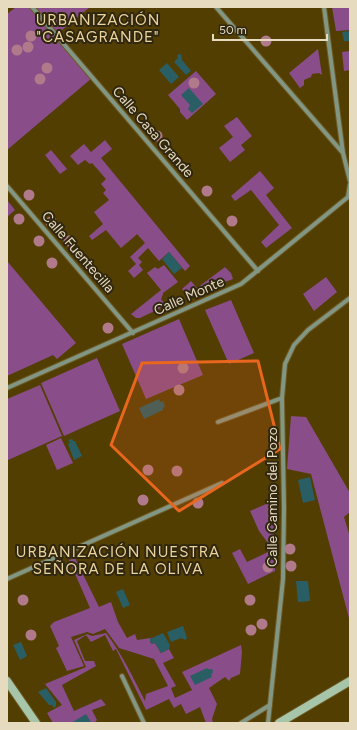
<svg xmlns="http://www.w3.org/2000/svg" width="357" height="730" font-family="Figtree,sans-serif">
  <rect width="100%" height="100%" fill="#533e02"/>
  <path fill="#894d89" d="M16,7H90L56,35L92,78L7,150V14Z
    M332,7H350V30L336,31Z
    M318,49L322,75L319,73L312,74L311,77L304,80V85L300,88L289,73Z
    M350,51V70L344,71L342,52Z
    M196,71L216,94L187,120L180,112V109L168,95Z
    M237,117L252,136L241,145L245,150L230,162L219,148L233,137L224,126Z
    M105,140L112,149L101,158L190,266L185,271L169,252L159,261L148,248L138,258L142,262L139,265L143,270L134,278L128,271L136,264L130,257L145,243L137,234L135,236L121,248L106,230L92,240L89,236L103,224L94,212L109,200L103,193L106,190L101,184L106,179L92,163L90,164L85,160L78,165L70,156L84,144L91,152Z
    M51,150L67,169L60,174L45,155Z
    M260,171L274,188L266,195L292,228L266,248L261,242L279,225L251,190L235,201L231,196Z
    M7,200L15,210L7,217Z
    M7,261L76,343L57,359L53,355L7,376Z
    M164,265L178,282L163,293V294L161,299L164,303L168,302L169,304L140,318H136L131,314L161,290L147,273L155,267L158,269Z
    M225,267L231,273L233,279L187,296L182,289L191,281L197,288Z
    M326,277L337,292L314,311L303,294Z
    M231,300L254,353L229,364L205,310Z
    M179,319L203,375L146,399L122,344Z
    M97,358L120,411L64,436L41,383Z
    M40,385L62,436L8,460L7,399Z
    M291,416L306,417L350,493V512L344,517L350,537V622L311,474L287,469Z
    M61,438L73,463L57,470L46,445Z
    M273,501L275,571L248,584L232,553L240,549L247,562L268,552V543L259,531L250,511Z
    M75,558L99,607L111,602L118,622L127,638L135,634L137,640L151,638L150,642L152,644L155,643L161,653L169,649L174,658L163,663L176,686L171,688L175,698L192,690L182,672L241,645L242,652L240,674L231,678L229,681L225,677L209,688L217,704L212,719L213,723H206L200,707L186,714L181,704L174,708L169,699L146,710L116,649L113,651L105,635L91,642L86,635L77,641L85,661H94L96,666L62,685L74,711L101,699L106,705L92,710L97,720L94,723H53L47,713L62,705L45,684L86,667L74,640L87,634L92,636L106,633C122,654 133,677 145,701L146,694L168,686L154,659L119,648L105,629L93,634L87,632L71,637L84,666L67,671L56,648L59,646L50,626L54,622L90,608L69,560Z"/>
  <path fill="#2a5e65" d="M350,31V41H344L342,32Z
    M181,54L182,60L191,71L186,75L174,62L178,58L177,55Z
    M167,63L179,77L171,84L159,70Z
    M189,88L203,104L192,113L188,109L190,105L181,95Z
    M169,252L182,268L174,274L162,259Z
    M159,399L160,402L163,401L165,406L163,408V410L144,419L139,408Z
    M72,439L73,441H75L82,456L74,460L68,444L70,443L68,440Z
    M310,477L315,500L303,503L298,480Z
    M296,581H308L310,601L298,602Z
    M123,589L130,605L123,608L116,592Z
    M183,626L187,638L185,640L181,638L171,642L167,632Z
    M163,633L170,645L169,649L161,653L155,643L152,644L150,641V639Z
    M21,642L27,656L20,660L13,645Z
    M207,668L208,669H212L213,672L211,675L212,677L195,685L190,676Z
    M46,688L56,702V706L54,708L52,705H49L38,692Z
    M86,714L91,722V723H71Z"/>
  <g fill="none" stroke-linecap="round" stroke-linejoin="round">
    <defs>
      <path id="street" d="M32,7L258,271
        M216,7L343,153
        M324,7L343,153L350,181
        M7,186L133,333
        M7,388L241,284L348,197L350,184
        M218,422L282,398
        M7,579L222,483
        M122,676L144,723
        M241,723L270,705
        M268,723L283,579L284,508L282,398L285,364L294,345L308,330L350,298"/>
      <path id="secondary" d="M7,681L36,723
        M279,723L350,681"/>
    </defs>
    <use href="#street" stroke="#6d5a24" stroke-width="6"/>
    <use href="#secondary" stroke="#6d5a24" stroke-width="10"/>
    <use href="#street" stroke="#829684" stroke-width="4"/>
    <use href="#secondary" stroke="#a6c5a9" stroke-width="8"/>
  </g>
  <g fill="#b07a8b">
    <circle cx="31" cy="36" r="5.5"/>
    <circle cx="266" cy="41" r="5.5"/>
    <circle cx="28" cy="47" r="5.5"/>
    <circle cx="17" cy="50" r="5.5"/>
    <circle cx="47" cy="68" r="5.5"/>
    <circle cx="40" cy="79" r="5.5"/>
    <circle cx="194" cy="83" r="5.5"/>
    <circle cx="157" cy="136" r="5.5"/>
    <circle cx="207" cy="191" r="5.5"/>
    <circle cx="29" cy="195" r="5.5"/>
    <circle cx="19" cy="219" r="5.5"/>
    <circle cx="232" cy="221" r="5.5"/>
    <circle cx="51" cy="222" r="5.5"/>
    <circle cx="39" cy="241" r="5.5"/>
    <circle cx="69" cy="241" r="5.5"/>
    <circle cx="52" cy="263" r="5.5"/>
    <circle cx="108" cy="328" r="5.5"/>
    <circle cx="183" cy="368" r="5.5"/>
    <circle cx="179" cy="390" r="5.5"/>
    <circle cx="148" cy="470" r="5.5"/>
    <circle cx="177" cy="471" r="5.5"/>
    <circle cx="143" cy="500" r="5.5"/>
    <circle cx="198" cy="503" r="5.5"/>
    <circle cx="290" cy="549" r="5.5"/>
    <circle cx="291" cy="566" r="5.5"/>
    <circle cx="268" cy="567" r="5.5"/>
    <circle cx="23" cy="600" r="5.5"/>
    <circle cx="250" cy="600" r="5.5"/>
    <circle cx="262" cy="624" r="5.5"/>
    <circle cx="251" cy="630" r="5.5"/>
    <circle cx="31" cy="635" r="5.5"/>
  </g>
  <path fill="#e8661e" fill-opacity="0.2" stroke="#e8661e" stroke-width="3" stroke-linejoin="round" d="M258,361L280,449L179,511L111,445L142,363Z"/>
  <g text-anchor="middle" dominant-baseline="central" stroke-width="4" stroke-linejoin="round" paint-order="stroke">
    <g font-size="14" fill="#e6dabf" stroke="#302711">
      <text transform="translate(153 132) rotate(49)">Calle Casa Grande</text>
      <text transform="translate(78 252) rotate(49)">Calle Fuentecilla</text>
      <text transform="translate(189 296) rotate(-24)">Calle Monte</text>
      <text transform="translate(272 497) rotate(-90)">Calle Camino del Pozo</text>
    </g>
    <g font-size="15" letter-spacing="1" fill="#ebd39c" stroke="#302711">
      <text x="98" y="20">URBANIZACIÓN<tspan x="98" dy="17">"CASAGRANDE"</tspan></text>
      <text x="118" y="552">URBANIZACIÓN NUESTRA<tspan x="118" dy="17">SEÑORA DE LA OLIVA</tspan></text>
    </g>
  </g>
  <rect width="357" height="730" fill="none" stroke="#e6dabf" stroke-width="16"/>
  <path d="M213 34v6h114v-6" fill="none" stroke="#e6dabf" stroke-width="2"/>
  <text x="219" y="34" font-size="12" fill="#e6dabf" stroke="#302711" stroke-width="3" paint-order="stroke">50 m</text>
</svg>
